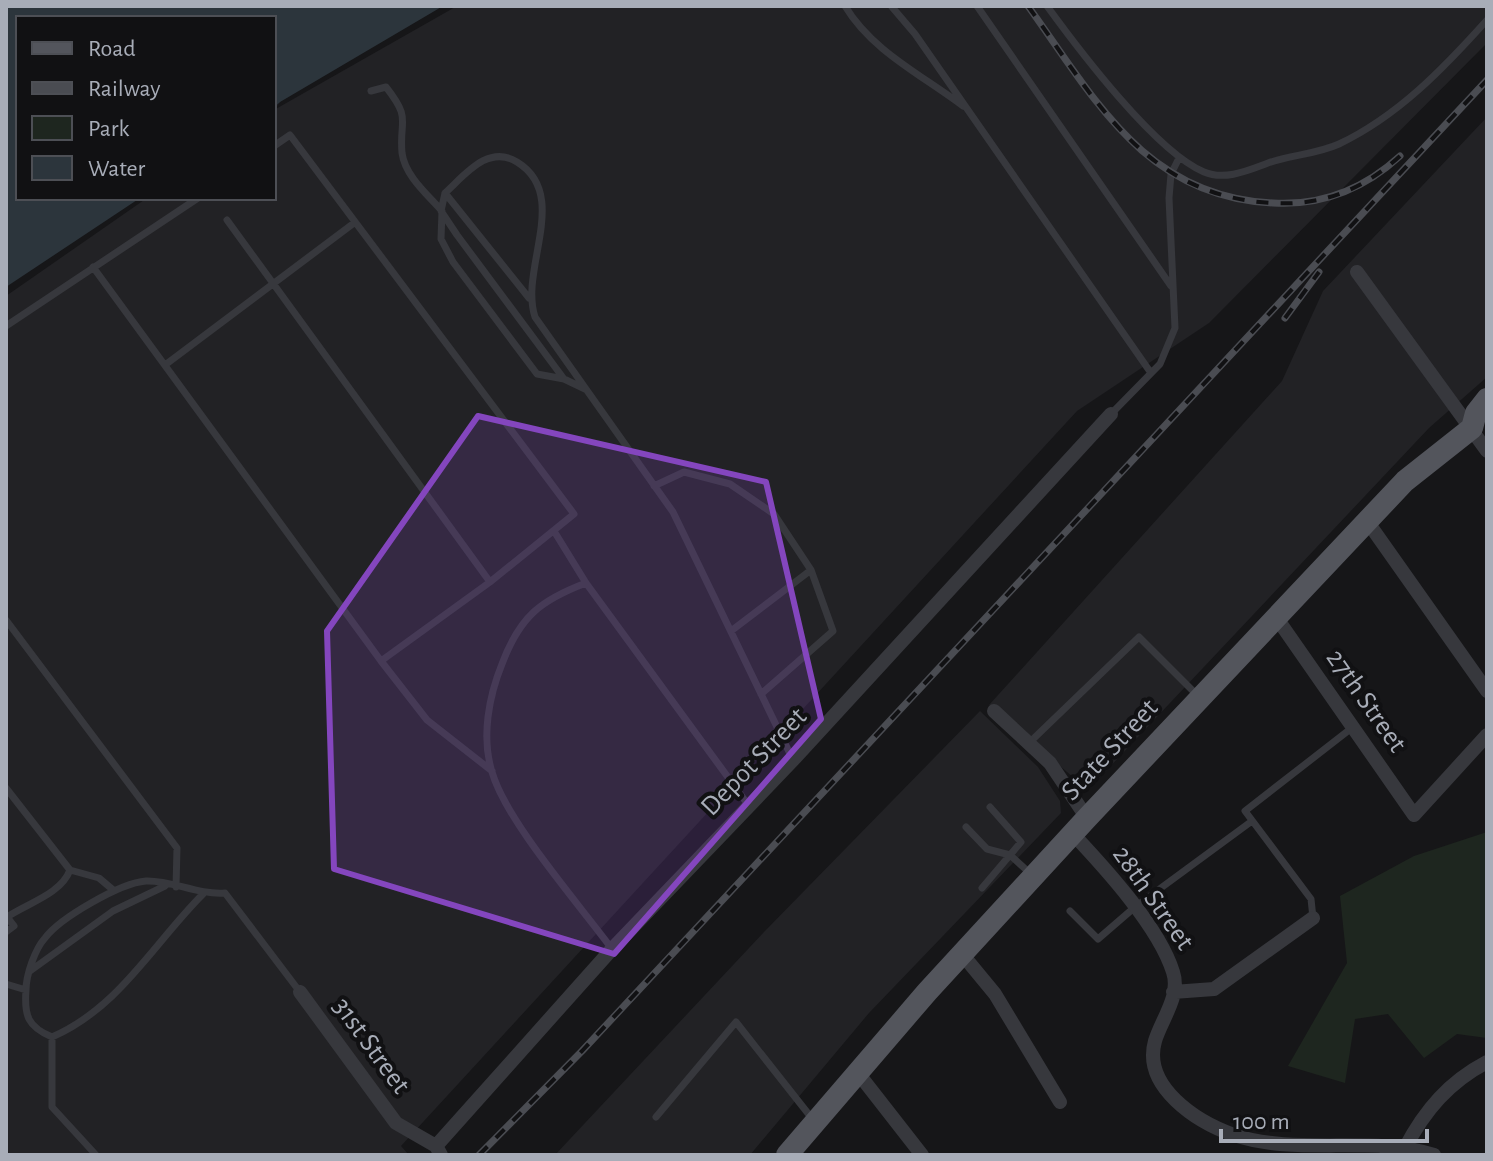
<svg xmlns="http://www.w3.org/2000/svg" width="1493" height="1161" font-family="'Alegreya Sans',sans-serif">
  <rect width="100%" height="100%" fill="#161618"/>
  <path fill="#222225" d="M453,6H1487V43L1209,323L1077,411L401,1146L409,1155H6V292L143,198H274V106Z
    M1487,117V377L1429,428L1088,790L989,705L1282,381L1323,291Z
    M980,711L1038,767L1060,801L1061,813L869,1013L750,1155H555L764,932Z"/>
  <path fill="#1e261f" d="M1487,832V1038L1457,1034L1424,1058L1388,1014L1355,1019L1345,1083L1288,1066L1347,963L1340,896L1414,856Z"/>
  <path fill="#2c353c" d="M6,6H453L274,106V18H18V198H143L6,292Z"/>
  <path fill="#161618" d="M443,6H457L274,110L280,102Z
    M140,198H147L6,296V287Z"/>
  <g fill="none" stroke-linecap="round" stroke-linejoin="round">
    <path stroke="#37383d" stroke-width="7" d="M845,6C872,51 922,75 963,106
      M977,6L1171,286
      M1047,6C1079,50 1156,152 1204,172C1225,181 1249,170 1268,163C1291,155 1317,154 1339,144C1398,116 1444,68 1487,20
      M892,7L915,34L1151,373
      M371,91L386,87C412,120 399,119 402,153C405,176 428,195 442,211L441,239L453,262L537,374L564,379
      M445,193L441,211L457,235L564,379L585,389
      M227,220L490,582
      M93,267L381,661L490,582L574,514L290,135L274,146
      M529,298L445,193C465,175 488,144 517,162C571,195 519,269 535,317L673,512L793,760
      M6,326L198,198
      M165,365L354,223
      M1111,414L1160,364L1175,328L1169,198L1171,174L1178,160
      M654,486L684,472L730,484L774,514L811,570L731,631
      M554,531L586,583L749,806
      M586,583C541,600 520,616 502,664C489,696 481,737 492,772C506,821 579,904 612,949
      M6,620L177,848L176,887
      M381,661L427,720L492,771
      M761,694L833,631L811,570
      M1030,742L1139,637L1197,695
      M6,788L70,870C61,894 28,903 7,917L14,926L6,932
      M966,827L987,849L1010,855L1032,875
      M70,870L99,878L112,889
      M982,888L1021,842L990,807
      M203,894C153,944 119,1008 52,1037C28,1027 24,1016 26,990C26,975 35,949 45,938C60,918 120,883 146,881C172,880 197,895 225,893L300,992
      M1070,911L1098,939L1135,907L1252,821
      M1313,918L1311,899L1245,811L1353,727
      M30,971L113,911L165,886
      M6,984L26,990
      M52,1037V1107L96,1155
      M656,1117L736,1022L814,1121"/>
    <path stroke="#37383d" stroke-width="14" d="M1357,272L1487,451
      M1367,521L1487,691
      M1276,617L1414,815L1487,735
      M994,711L1050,763L1087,818
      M1073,834C1105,868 1159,927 1173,972C1181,996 1161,1020 1155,1041C1142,1087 1197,1122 1234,1135C1296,1156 1374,1135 1434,1155
      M962,954L995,994L1060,1102
      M300,992L396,1123L436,1146L441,1155
      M1173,992L1214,989L1313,918
      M858,1073L922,1155
      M436,1146L612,949L793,760L1111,414
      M1405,1148C1425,1110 1449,1082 1487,1062"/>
    <path stroke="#53555c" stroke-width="22" d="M787,1155L927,992L1087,818L1405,481L1472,428L1476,413L1487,399"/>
    <defs>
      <path id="rail" d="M1028,6C1095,99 1145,197 1273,203C1323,206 1364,189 1400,156
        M1285,318L1319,272
        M479,1155L582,1051L1487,80"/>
    </defs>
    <use href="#rail" stroke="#4a4c52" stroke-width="7"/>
    <use href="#rail" stroke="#111113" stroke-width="4" stroke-dasharray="12" stroke-linecap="butt"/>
  </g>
  <path fill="#8446be" fill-opacity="0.2" stroke="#8446be" stroke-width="6" stroke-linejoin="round" d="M478,416L766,482L821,719L614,954L334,869L327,631Z"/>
  <g text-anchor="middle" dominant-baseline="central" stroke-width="8" stroke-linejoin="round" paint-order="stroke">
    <g font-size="28" fill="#a8adb8" stroke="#111113">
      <text transform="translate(1366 701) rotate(55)">27th Street</text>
      <text transform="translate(1110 750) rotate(-47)">State Street</text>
      <text transform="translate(754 762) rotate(-46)">Depot Street</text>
      <text transform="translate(1153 898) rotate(55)">28th Street</text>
      <text transform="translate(371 1046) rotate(54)">31st Street</text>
    </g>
  </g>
  <rect width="1493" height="1161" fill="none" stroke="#a8adb8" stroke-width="16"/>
  <rect x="16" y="16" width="260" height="184" fill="#111113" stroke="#4d4f55" stroke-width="2"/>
  <rect x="32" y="42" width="40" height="12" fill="#53555c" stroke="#4d4f55" stroke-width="2"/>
  <text x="88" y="56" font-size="24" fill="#a8adb8">Road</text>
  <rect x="32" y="82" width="40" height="12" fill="#4a4c52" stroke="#4d4f55" stroke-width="2"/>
  <text x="88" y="96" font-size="24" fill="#a8adb8">Railway</text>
  <rect x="32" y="116" width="40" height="24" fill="#1e261f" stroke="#4d4f55" stroke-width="2"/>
  <text x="88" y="136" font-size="24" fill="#a8adb8">Park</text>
  <rect x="32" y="156" width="40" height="24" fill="#2c353c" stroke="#4d4f55" stroke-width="2"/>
  <text x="88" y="176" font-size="24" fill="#a8adb8">Water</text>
  <path d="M1221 1129v12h206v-12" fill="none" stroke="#a8adb8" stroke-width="4"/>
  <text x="1233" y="1129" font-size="24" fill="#a8adb8" stroke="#111113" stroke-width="6" paint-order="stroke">100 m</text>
</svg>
